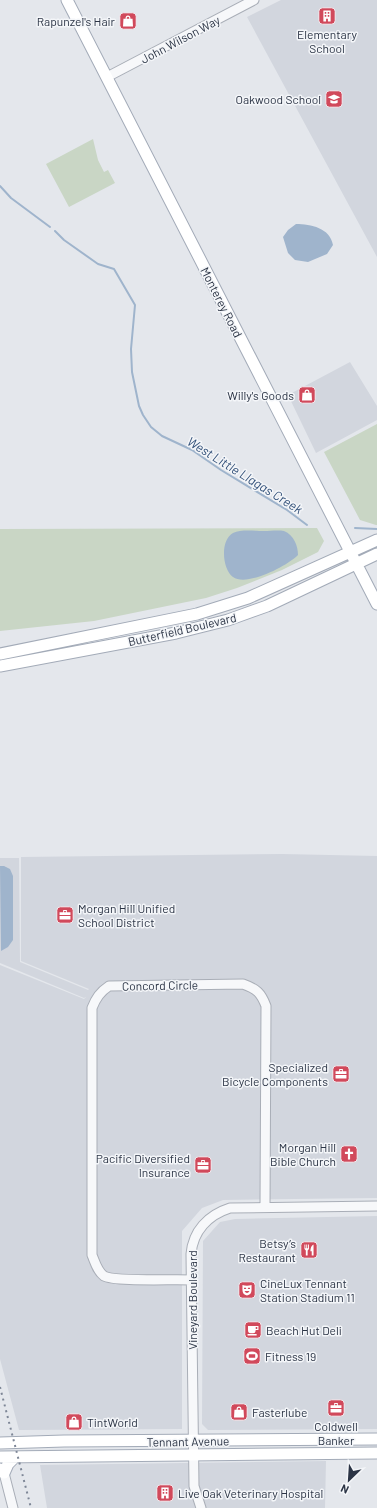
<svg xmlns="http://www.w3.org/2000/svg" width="377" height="1508" font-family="Barlow,sans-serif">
  <rect width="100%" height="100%" fill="#e4e7ec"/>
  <path fill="#d2d6de" d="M281,0H377V257L247,17Z
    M350,362L377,406V420L316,453L288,395Z
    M282,854L377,856V1198L223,1200L202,1208L182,1231V1429L19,1430L0,1359V965L84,999L86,997L84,998L0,963V858H19L20,962L88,990L89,989L21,961V857Z
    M377,1216V1429L208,1430L202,1424L203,1241L220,1222L235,1219Z
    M326,1461L325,1508H47L40,1465Z"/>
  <path fill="#c9d6c5" d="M93,139L98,160L104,172L108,170L115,183L69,207L46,164Z
    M377,424V525H376L360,520L324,452Z
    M317,528L324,541L318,552L282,570L237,588L206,598L94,621L0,631V529Z"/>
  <path fill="#9fb4cc" d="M296,224C311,224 330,228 333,245L327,254L308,262L295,260L288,253L283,237L288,230Z
    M264,531C270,531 278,530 284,531C294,535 298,546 298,555C287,566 247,587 233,577C222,569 220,540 233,533C241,529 255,531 264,531Z
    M0,866H4L10,869L13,876V940L8,947L1,951Z"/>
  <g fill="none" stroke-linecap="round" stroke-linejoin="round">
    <path stroke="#9fb4cc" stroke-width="2" d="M0,186L11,198L50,227
      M55,231L64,240L98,264L114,269L135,305L131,349L132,372L139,406L143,415L151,427L162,436L192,450L221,470L287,510L307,525
      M355,528L377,529"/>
    <defs>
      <path id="minor" d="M107,77L254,0
        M191,1280C175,1279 115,1282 104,1276C97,1271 95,1262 92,1255V1008C96,998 100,992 109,986L243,984C257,989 261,993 266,1006L265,1207
        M4,1473L13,1508
        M201,1508L194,1486L191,1254C193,1231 208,1215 230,1208L377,1206"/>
      <path id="major" d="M67,0L377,604
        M0,654L197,614L248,598L377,540
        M0,666L176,633L228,620L267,606L377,554
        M0,1443L64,1441L377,1439
        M0,1457L377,1453
        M0,1469L4,1473L8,1464L15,1457"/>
    </defs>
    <use href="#minor" stroke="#a9aeb7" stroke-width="11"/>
    <use href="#major" stroke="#a3abb8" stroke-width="13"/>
    <use href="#minor" stroke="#f7f8fa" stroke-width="9"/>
    <use href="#major" stroke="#fff" stroke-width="11"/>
    <path stroke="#7d8696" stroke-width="2" stroke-dasharray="2 4" stroke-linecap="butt" d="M0,1387L31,1508"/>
  </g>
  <defs>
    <symbol id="building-square" viewBox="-11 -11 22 22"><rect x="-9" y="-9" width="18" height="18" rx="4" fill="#d1495b" stroke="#f4f6f9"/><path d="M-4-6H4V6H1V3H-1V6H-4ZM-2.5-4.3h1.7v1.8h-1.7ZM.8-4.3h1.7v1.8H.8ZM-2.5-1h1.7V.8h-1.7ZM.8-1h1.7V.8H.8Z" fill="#fff"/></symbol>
    <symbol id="shop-square" viewBox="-11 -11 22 22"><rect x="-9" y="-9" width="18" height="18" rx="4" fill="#d1495b" stroke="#f4f6f9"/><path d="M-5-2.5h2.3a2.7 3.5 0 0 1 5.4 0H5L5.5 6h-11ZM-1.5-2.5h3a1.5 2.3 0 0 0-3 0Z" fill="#fff"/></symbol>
    <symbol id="school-square" viewBox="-11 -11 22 22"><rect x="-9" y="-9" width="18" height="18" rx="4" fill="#d1495b" stroke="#f4f6f9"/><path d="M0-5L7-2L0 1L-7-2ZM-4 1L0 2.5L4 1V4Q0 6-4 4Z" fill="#fff"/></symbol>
    <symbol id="office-square" viewBox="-11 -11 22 22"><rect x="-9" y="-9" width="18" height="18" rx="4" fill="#d1495b" stroke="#f4f6f9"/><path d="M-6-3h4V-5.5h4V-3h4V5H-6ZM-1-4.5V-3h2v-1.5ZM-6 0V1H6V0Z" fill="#fff"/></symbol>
    <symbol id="church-square" viewBox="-11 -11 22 22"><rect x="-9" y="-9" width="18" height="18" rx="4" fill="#d1495b" stroke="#f4f6f9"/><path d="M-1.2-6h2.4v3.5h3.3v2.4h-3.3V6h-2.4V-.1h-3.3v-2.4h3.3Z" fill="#fff"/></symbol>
    <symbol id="restaurant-square" viewBox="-11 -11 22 22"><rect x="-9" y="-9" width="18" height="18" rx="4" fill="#d1495b" stroke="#f4f6f9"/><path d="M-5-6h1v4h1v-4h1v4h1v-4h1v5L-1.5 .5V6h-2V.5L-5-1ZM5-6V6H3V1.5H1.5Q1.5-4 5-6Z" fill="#fff"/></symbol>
    <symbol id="theatre-square" viewBox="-11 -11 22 22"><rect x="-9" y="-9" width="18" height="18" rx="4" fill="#d1495b" stroke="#f4f6f9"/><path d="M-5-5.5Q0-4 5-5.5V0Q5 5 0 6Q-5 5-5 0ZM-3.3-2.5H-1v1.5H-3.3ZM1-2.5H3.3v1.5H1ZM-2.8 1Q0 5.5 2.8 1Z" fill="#fff"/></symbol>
    <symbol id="cafe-square" viewBox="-11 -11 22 22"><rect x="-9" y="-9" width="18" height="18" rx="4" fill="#d1495b" stroke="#f4f6f9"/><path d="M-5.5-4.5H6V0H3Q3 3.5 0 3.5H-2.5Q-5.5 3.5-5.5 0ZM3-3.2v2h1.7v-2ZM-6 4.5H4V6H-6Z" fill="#fff"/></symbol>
    <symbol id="stadium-square" viewBox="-11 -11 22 22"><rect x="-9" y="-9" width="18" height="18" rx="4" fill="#d1495b" stroke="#f4f6f9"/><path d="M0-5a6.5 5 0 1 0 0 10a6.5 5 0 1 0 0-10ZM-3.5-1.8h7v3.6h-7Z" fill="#fff"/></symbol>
  </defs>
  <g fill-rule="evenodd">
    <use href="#building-square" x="317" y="6" width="20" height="20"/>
    <use href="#shop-square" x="118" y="11" width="20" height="20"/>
    <use href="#school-square" x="324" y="89" width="20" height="20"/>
    <use href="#shop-square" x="297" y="385" width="20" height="20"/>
    <use href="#office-square" x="55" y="905" width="20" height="20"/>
    <use href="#office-square" x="331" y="1064" width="20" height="20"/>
    <use href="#church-square" x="339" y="1144" width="20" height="20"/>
    <use href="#office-square" x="193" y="1155" width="20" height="20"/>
    <use href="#restaurant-square" x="299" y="1240" width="20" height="20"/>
    <use href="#theatre-square" x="237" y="1280" width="20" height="20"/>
    <use href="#cafe-square" x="243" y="1320" width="20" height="20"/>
    <use href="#stadium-square" x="242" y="1346" width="20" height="20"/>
    <use href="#office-square" x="326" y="1398" width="20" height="20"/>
    <use href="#shop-square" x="229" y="1402" width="20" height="20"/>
    <use href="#shop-square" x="64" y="1412" width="20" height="20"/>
    <use href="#building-square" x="155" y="1483" width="20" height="20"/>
  </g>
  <g text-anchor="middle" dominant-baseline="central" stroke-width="3" stroke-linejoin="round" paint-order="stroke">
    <g font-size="12" fill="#2b3445" stroke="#f4f6f9" text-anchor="end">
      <text x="115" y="21">Rapunzel's Hair</text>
      <text x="327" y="34" text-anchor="middle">Elementary<tspan x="327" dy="14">School</tspan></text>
      <text x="321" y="99">Oakwood School</text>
      <text x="294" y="395">Willy's Goods</text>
      <text x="78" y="908" text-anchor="start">Morgan Hill Unified<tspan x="78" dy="14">School District</tspan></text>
      <text x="328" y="1067">Specialized<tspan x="328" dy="14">Bicycle Components</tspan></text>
      <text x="336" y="1147">Morgan Hill<tspan x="336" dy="14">Bible Church</tspan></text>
      <text x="190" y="1158">Pacific Diversified<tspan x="190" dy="14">Insurance</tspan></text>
      <text x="296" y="1243">Betsy’s<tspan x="296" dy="14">Restaurant</tspan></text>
      <text x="260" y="1283" text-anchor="start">CineLux Tennant<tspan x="260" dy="14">Station Stadium 11</tspan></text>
      <text x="266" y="1330" text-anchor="start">Beach Hut Deli</text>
      <text x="265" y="1356" text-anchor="start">Fitness 19</text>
      <text x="252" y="1412" text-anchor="start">Fasterlube</text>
      <text x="87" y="1422" text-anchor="start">TintWorld</text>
      <text x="336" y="1426" text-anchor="middle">Coldwell<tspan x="336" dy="14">Banker</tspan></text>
      <text x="178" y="1493" text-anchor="start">Live Oak Veterinary Hospital</text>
    </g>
    <g font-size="12" fill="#2b3445" stroke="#f4f6f9">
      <text transform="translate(180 39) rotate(-28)">John Wilson Way</text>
      <text transform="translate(222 302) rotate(63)">Monterey Road</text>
      <text transform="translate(182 629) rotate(-13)">Butterfield Boulevard</text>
      <text transform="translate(160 985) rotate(-1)">Concord Circle</text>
      <text transform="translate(192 1300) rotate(-90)">Vineyard Boulevard</text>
      <text transform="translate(188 1441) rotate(-1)">Tennant Avenue</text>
    </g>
    <g font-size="13" font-style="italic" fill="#34527a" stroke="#f4f6f9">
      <text transform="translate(245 475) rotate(32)">West Little Llagas Creek</text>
    </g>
  </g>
  <g transform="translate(349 1480) rotate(205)" stroke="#f4f6f9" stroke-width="3" paint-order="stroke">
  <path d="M0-3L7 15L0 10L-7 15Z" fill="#2b3445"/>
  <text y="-6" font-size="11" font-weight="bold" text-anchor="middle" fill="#2b3445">N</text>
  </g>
</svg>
